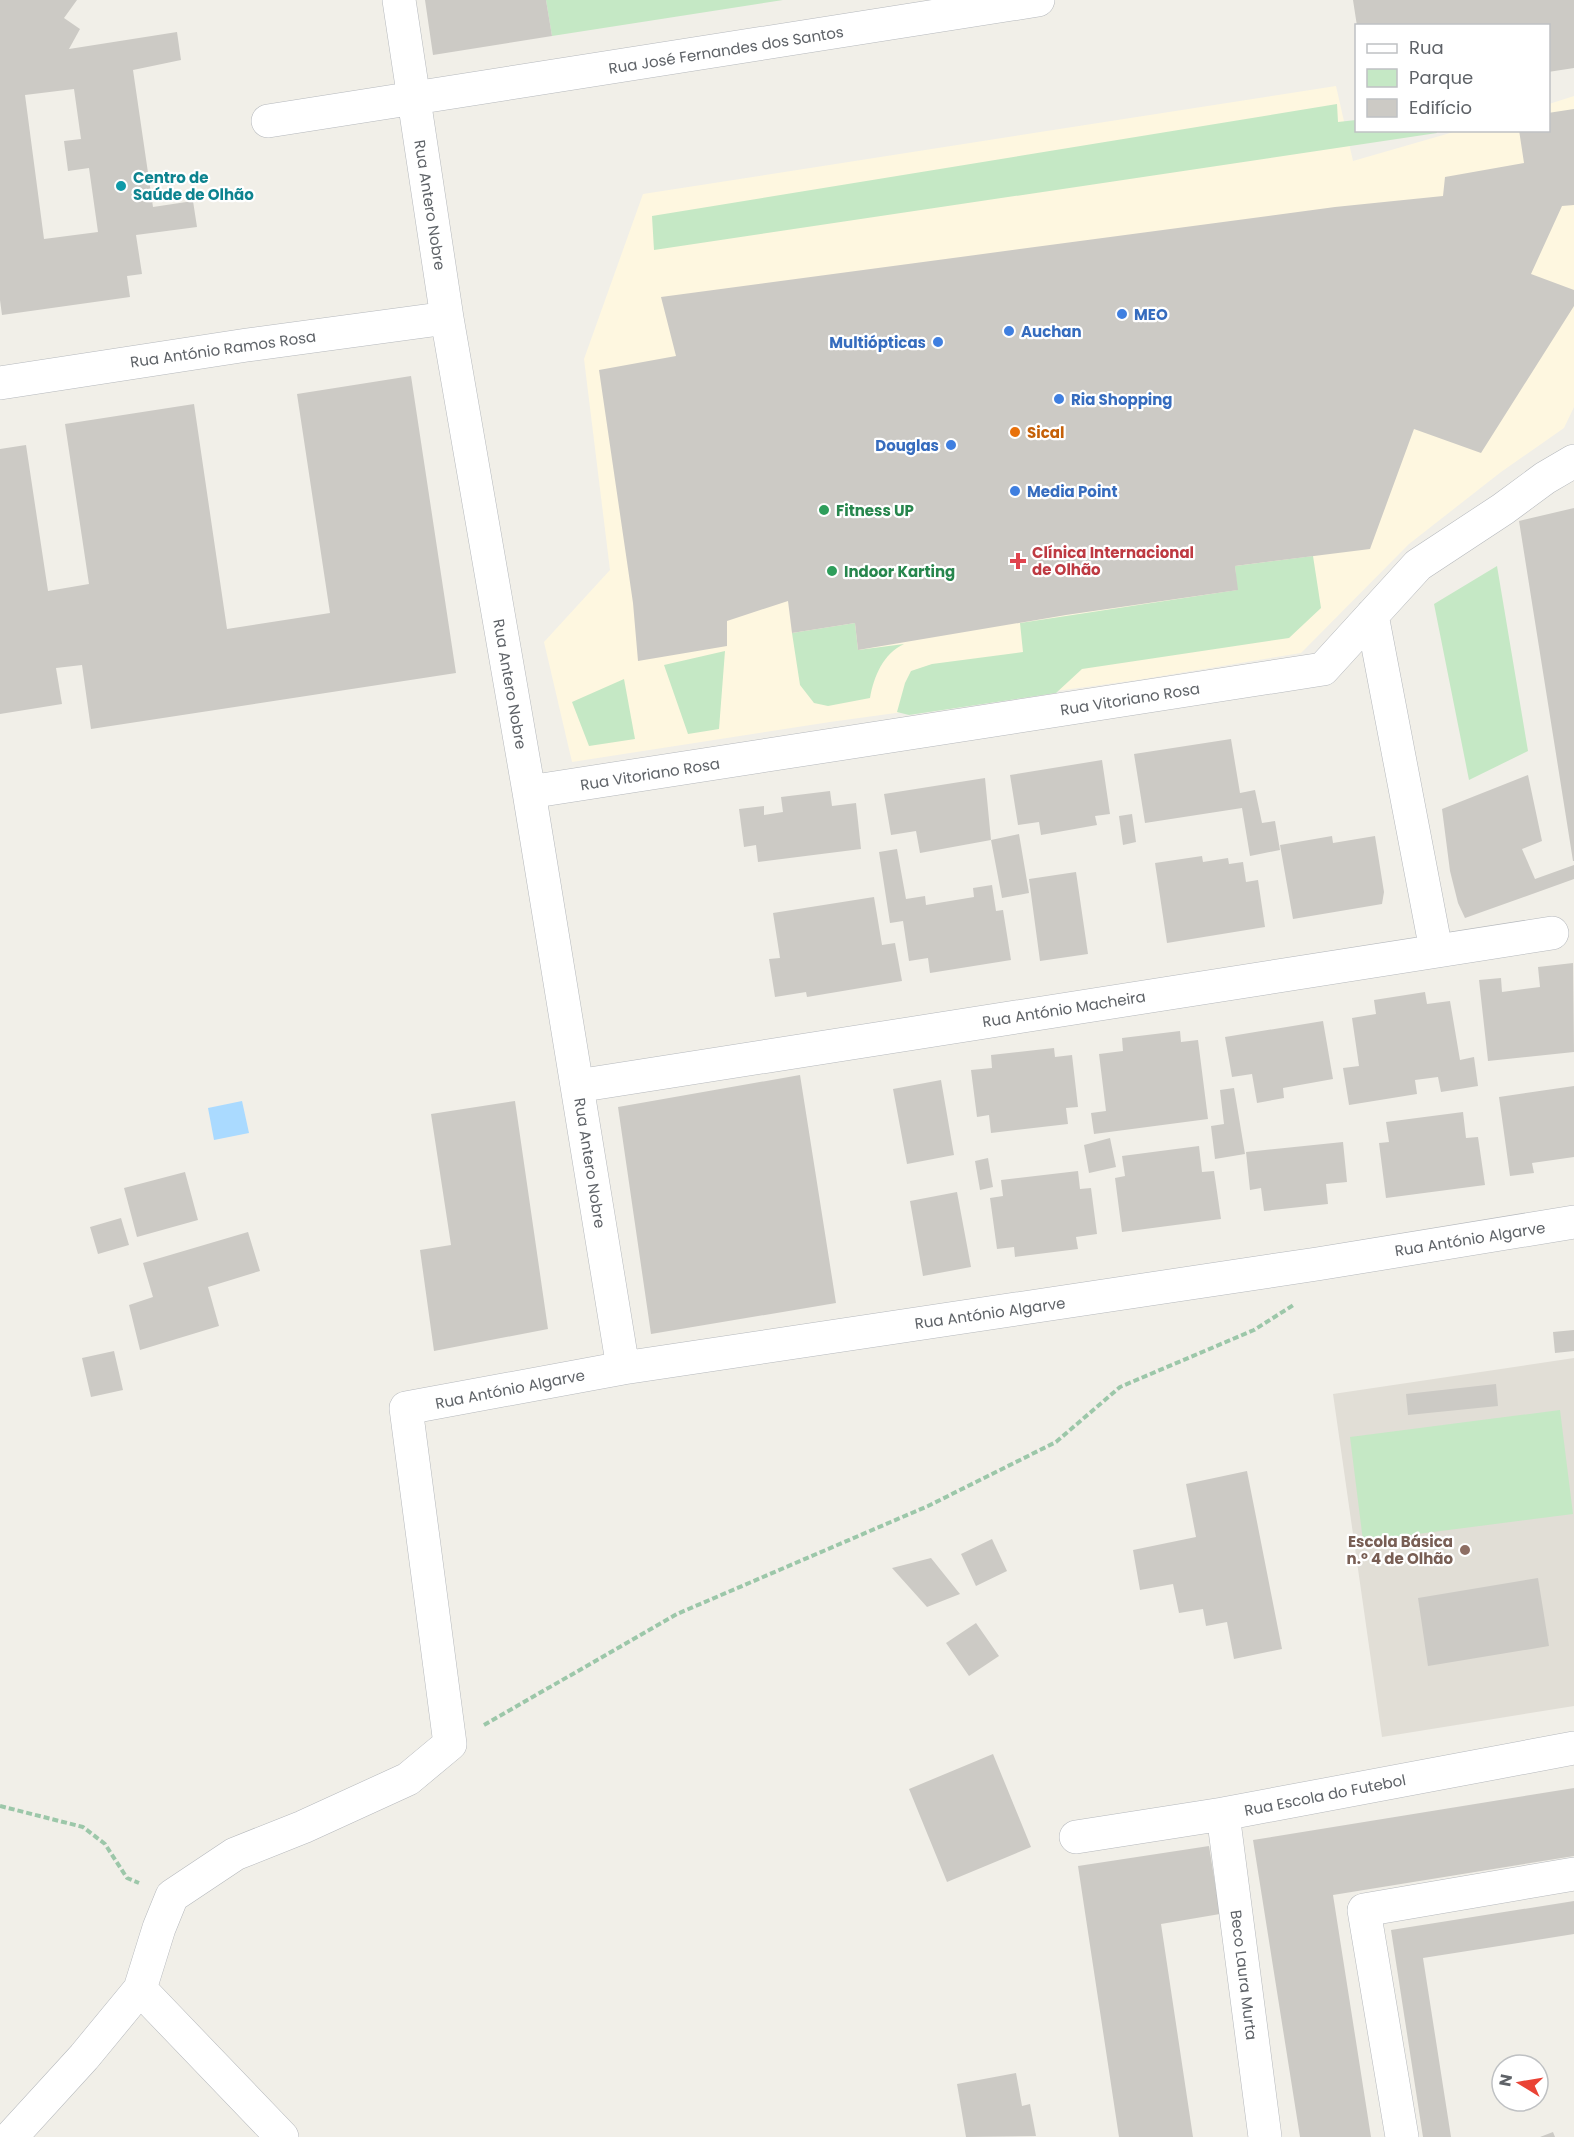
<svg xmlns="http://www.w3.org/2000/svg" width="1574" height="2137" font-family="Poppins,sans-serif">
  <rect width="100%" height="100%" fill="#f1efe8"/>
  <path fill="#fef7e0" d="M1336,86L1353,161L1457,131L1548,130L1549,104L1574,96V407L1564,428L1501,472L1409,544L1301,653L1137,680L830,722L572,762L544,642L610,570L584,359L643,194Z"/>
  <path fill="#e1ded6" d="M1574,1358V1706L1382,1737L1333,1394Z"/>
  <path fill="#c5e8c5" d="M546,0H783L552,36Z
    M1337,104L1338,122L1356,120V130H1436L1437,133L654,250L652,216Z
    M1313,556L1321,608L1289,638L1082,669L1056,693L909,715L897,712L905,683L911,671L932,664L1023,652L1020,623L1237,590L1235,566Z
    M1497,566L1528,751L1469,780L1434,604Z
    M855,623L858,650L904,644C883,654 874,676 870,698L828,706L814,703L800,685L792,633Z
    M725,651L719,729L688,734L664,665Z
    M624,679L635,739L589,746L572,702Z
    M1560,1410L1573,1514L1363,1541L1350,1437Z"/>
  <path fill="#aadaff" d="M242,1101L249,1133L214,1140L208,1108Z"/>
  <path fill="#cccac5" fill-rule="evenodd" d="M0,0H77L64,18L80,29L69,49L177,32L181,60L133,70L153,207L193,201L197,227L136,235L142,274L127,276L130,297L2,315L0,300ZM74,89L81,139L64,141L68,171L89,168L98,232L44,239L25,95Z
    M425,0H546L552,36L433,55Z
    M1353,0H1574V68L1548,72V26H1357Z
    M1574,109V205L1562,206L1531,274L1574,290V306L1481,453L1414,429L1370,549L1235,566L1238,590L1066,615L858,650L855,623L792,633L788,601L727,621V646L638,661L633,603L599,370L676,356L661,297L1335,207L1443,196L1445,177L1524,163L1519,130H1548V113Z
    M411,376L456,673L91,729L82,665L56,668L62,704L0,714V449L26,445L48,591L89,584L65,424L194,404L227,629L330,613L297,394Z
    M1574,508V861H1573L1519,521Z
    M1231,739L1240,793L1255,790L1262,823L1275,821L1280,850L1250,856L1242,808L1145,823L1134,754Z
    M1102,760L1110,814L1095,816L1097,825L1041,835L1039,822L1018,825L1010,775Z
    M1528,775L1542,841L1522,849L1535,879L1574,865V879L1465,918L1458,903L1450,871L1442,809Z
    M985,778L991,840L920,853L916,831L891,835L884,794Z
    M830,791L832,806L856,803L861,849L758,862L756,845L744,847L739,809L764,806V815L783,812L781,797Z
    M1132,814L1136,842L1123,845L1119,816Z
    M1019,834L1029,893L1002,898L991,840Z
    M1332,836L1333,843L1375,836L1384,892L1382,904L1293,919L1280,845Z
    M897,849L906,899L925,896L926,905L974,897L973,888L992,885L996,911L1003,910L1011,960L930,973L928,958L909,961L903,921L890,923L879,852Z
    M1202,856L1203,862L1228,858L1229,864L1243,862L1246,882L1258,880L1265,927L1167,943L1155,863Z
    M1076,872L1088,954L1040,961L1029,879Z
    M874,897L882,945L895,943L902,981L807,997L806,992L775,997L769,959L780,958L773,913Z
    M1573,963L1574,1052L1488,1061L1479,980L1501,978L1502,992L1540,987L1538,967Z
    M1425,992L1427,1004L1450,1001L1460,1060L1474,1057L1478,1086L1441,1092L1438,1077L1415,1080L1417,1094L1349,1105L1343,1068L1359,1066L1352,1018L1376,1014L1374,1000Z
    M1323,1021L1333,1079L1283,1088L1284,1098L1257,1103L1252,1074L1232,1077L1225,1037Z
    M1180,1031L1181,1042L1198,1040L1208,1119L1094,1134L1091,1113L1106,1111L1099,1054L1123,1051L1122,1038Z
    M1054,1048L1055,1057L1072,1055L1078,1107L1066,1108L1068,1124L991,1133L989,1115L977,1117L971,1070L992,1068L991,1055Z
    M800,1075L836,1303L651,1334L618,1107Z
    M941,1080L954,1155L907,1164L893,1089Z
    M1574,1086V1157L1532,1163L1534,1173L1510,1176L1499,1097Z
    M1234,1088L1245,1154L1215,1159L1211,1126L1224,1124L1220,1090Z
    M515,1101L548,1329L434,1351L420,1250L451,1245L431,1114Z
    M1463,1112L1466,1138L1478,1137L1485,1185L1386,1198L1379,1143L1389,1142L1386,1122Z
    M1110,1138L1116,1167L1089,1173L1084,1145Z
    M1343,1142L1347,1182L1326,1184L1328,1204L1264,1211L1261,1188L1250,1190L1246,1152Z
    M1199,1146L1202,1172L1214,1171L1221,1219L1122,1232L1115,1178L1125,1176L1122,1156Z
    M988,1158L993,1187L980,1190L975,1161Z
    M1078,1171L1080,1189L1091,1188L1097,1234L1076,1237L1078,1249L1015,1257L1014,1247L997,1249L990,1198L1003,1196L1001,1180Z
    M185,1172L198,1220L137,1237L124,1188Z
    M957,1192L971,1267L923,1276L910,1201Z
    M121,1218L129,1245L98,1254L90,1227Z
    M248,1232L260,1271L208,1287L219,1326L140,1350L129,1305L153,1297L143,1263Z
    M1574,1330V1351L1555,1353L1553,1332Z
    M114,1351L123,1390L91,1397L82,1358Z
    M1496,1384L1498,1406L1408,1415L1406,1394Z
    M1247,1471L1282,1649L1234,1659L1227,1622L1206,1626L1203,1609L1179,1613L1173,1584L1140,1590L1133,1550L1196,1537L1186,1484Z
    M992,1539L1007,1571L976,1586L961,1554Z
    M931,1558L960,1594L927,1607L892,1568Z
    M1538,1578L1549,1646L1428,1666L1418,1598Z
    M976,1623L999,1656L969,1676L946,1643Z
    M993,1754L1031,1847L947,1882L909,1789Z
    M1574,1788V1856L1333,1895L1371,2137H1300L1253,1840Z
    M1209,1846L1220,1914L1161,1924L1193,2137H1119L1078,1866Z
    M1574,1901V1934L1423,1958L1451,2137H1423L1391,1930Z
    M1016,2073L1022,2106L1030,2104L1036,2136L966,2137L957,2084Z
    M1553,2132L1555,2137H1540Z"/>
  <g fill="none" stroke-linecap="round" stroke-linejoin="round">
    <defs>
      <path id="minor" d="M399,0L447,318L529,792L623,1368
        M268,121L1038,0
        M0,383L247,345L447,318
        M1372,615L1436,950
        M529,792L1323,669L1418,565L1503,509L1545,478L1574,461
        M577,1086L1552,933
        M1223,1814L1265,2137
        M1076,1837L1223,1814L1574,1748
        M140,1989L282,2137
        M11,2137L84,2057L140,1989L159,1928L172,1896L235,1854L303,1827L408,1779L450,1744L406,1408L623,1368L1317,1264L1574,1222
        M1402,2137L1364,1910L1574,1874"/>
    </defs>
    <use href="#minor" stroke="#b5b8bc" stroke-width="34"/>
    <path stroke="#9cc7a9" stroke-width="4" stroke-dasharray="6 3" stroke-linecap="butt" d="M484,1725L677,1614L928,1506L1056,1442L1120,1387L1254,1330L1295,1304
      M0,1806L83,1827L105,1844L127,1878L139,1883"/>
    <use href="#minor" stroke="#fff" stroke-width="33"/>
  </g>
  <circle fill="#0f9aa8" stroke="#fff" stroke-width="2" cx="121" cy="186" r="6"/>
  <g fill="#3f7fe0" stroke="#fff" stroke-width="2">
    <circle cx="1122" cy="314" r="6"/>
    <circle cx="1009" cy="331" r="6"/>
    <circle cx="938" cy="342" r="6"/>
    <circle cx="1059" cy="399" r="6"/>
    <circle cx="951" cy="445" r="6"/>
    <circle cx="1015" cy="491" r="6"/>
  </g>
  <circle fill="#e8710a" stroke="#fff" stroke-width="2" cx="1015" cy="432" r="6"/>
  <g fill="#2e9e5b" stroke="#fff" stroke-width="2">
    <circle cx="824" cy="510" r="6"/>
    <circle cx="832" cy="571" r="6"/>
  </g>
  <path fill="#e0444e" stroke="#fff" stroke-width="2" d="M1015 552h6v6h6v6h-6v6h-6v-6h-6v-6h6z"/>
  <circle fill="#8d6e63" stroke="#fff" stroke-width="2" cx="1465" cy="1550" r="6"/>
  <g text-anchor="middle" dominant-baseline="central" stroke-width="4.5" stroke-linejoin="round" paint-order="stroke">
    <g font-size="15" fill="#5f6368" stroke="#fff">
      <text transform="translate(726 50) rotate(-9)">Rua José Fernandes dos Santos</text>
      <text transform="translate(430 205) rotate(81)">Rua Antero Nobre</text>
      <text transform="translate(223 349) rotate(-8)">Rua António Ramos Rosa</text>
      <text transform="translate(510 684) rotate(80)">Rua Antero Nobre</text>
      <text transform="translate(1130 699) rotate(-9)">Rua Vitoriano Rosa</text>
      <text transform="translate(650 774) rotate(-9)">Rua Vitoriano Rosa</text>
      <text transform="translate(1064 1009) rotate(-9)">Rua António Macheira</text>
      <text transform="translate(590 1163) rotate(81)">Rua Antero Nobre</text>
      <text transform="translate(1470 1239) rotate(-9)">Rua António Algarve</text>
      <text transform="translate(990 1313) rotate(-8)">Rua António Algarve</text>
      <text transform="translate(510 1389) rotate(-11)">Rua António Algarve</text>
      <text transform="translate(1325 1795) rotate(-11)">Rua Escola do Futebol</text>
      <text transform="translate(1244 1975) rotate(83)">Beco Laura Murta</text>
    </g>
    <g font-size="15" font-weight="bold" fill="#0d838f" stroke="#fff" text-anchor="start">
      <text x="133" y="177">Centro de<tspan x="133" dy="17">Saúde de Olhão</tspan></text>
    </g>
    <g font-size="15" font-weight="bold" fill="#366cbe" stroke="#fff" text-anchor="start">
      <text x="1134" y="314">MEO</text>
      <text x="1021" y="331">Auchan</text>
      <text x="926" y="342" text-anchor="end">Multiópticas</text>
      <text x="1071" y="399">Ria Shopping</text>
      <text x="939" y="445" text-anchor="end">Douglas</text>
      <text x="1027" y="491">Media Point</text>
    </g>
    <g font-size="15" font-weight="bold" fill="#c56008" stroke="#fff" text-anchor="start">
      <text x="1027" y="432">Sical</text>
    </g>
    <g font-size="15" font-weight="bold" fill="#27864d" stroke="#fff" text-anchor="start">
      <text x="836" y="510">Fitness UP</text>
      <text x="844" y="571">Indoor Karting</text>
    </g>
    <g font-size="15" font-weight="bold" fill="#be3a42" stroke="#fff" text-anchor="start">
      <text x="1032" y="552">Clínica Internacional<tspan x="1032" dy="17">de Olhão</tspan></text>
    </g>
    <g font-size="15" font-weight="bold" fill="#785e54" stroke="#fff" text-anchor="end">
      <text x="1453" y="1541">Escola Básica<tspan x="1453" dy="17">n.º 4 de Olhão</tspan></text>
    </g>
  </g>
  <rect x="1355" y="24" width="195" height="108" fill="#ffffff" stroke="#bfc1c3" stroke-width="1.5"/>
  <rect x="1367" y="44" width="30" height="9" fill="#ffffff" stroke="#bfc1c3" stroke-width="1.5"/>
  <text x="1409" y="54" font-size="18" fill="#5f6368">Rua</text>
  <rect x="1367" y="69" width="30" height="18" fill="#c5e8c5" stroke="#bfc1c3" stroke-width="1.5"/>
  <text x="1409" y="84" font-size="18" fill="#5f6368">Parque</text>
  <rect x="1367" y="99" width="30" height="18" fill="#cccac5" stroke="#bfc1c3" stroke-width="1.5"/>
  <text x="1409" y="114" font-size="18" fill="#5f6368">Edifício</text>
  <g transform="translate(1520 2083) rotate(281)"><circle r="28" fill="#ffffff" stroke="#bfc1c3" stroke-width="1.5"/>
  <path d="M0-4.5L10 22L0 15L-10 22Z" fill="#ea4335"/>
  <text y="-9" font-size="16" font-weight="bold" text-anchor="middle" fill="#5f6368">N</text>
  </g>
</svg>
